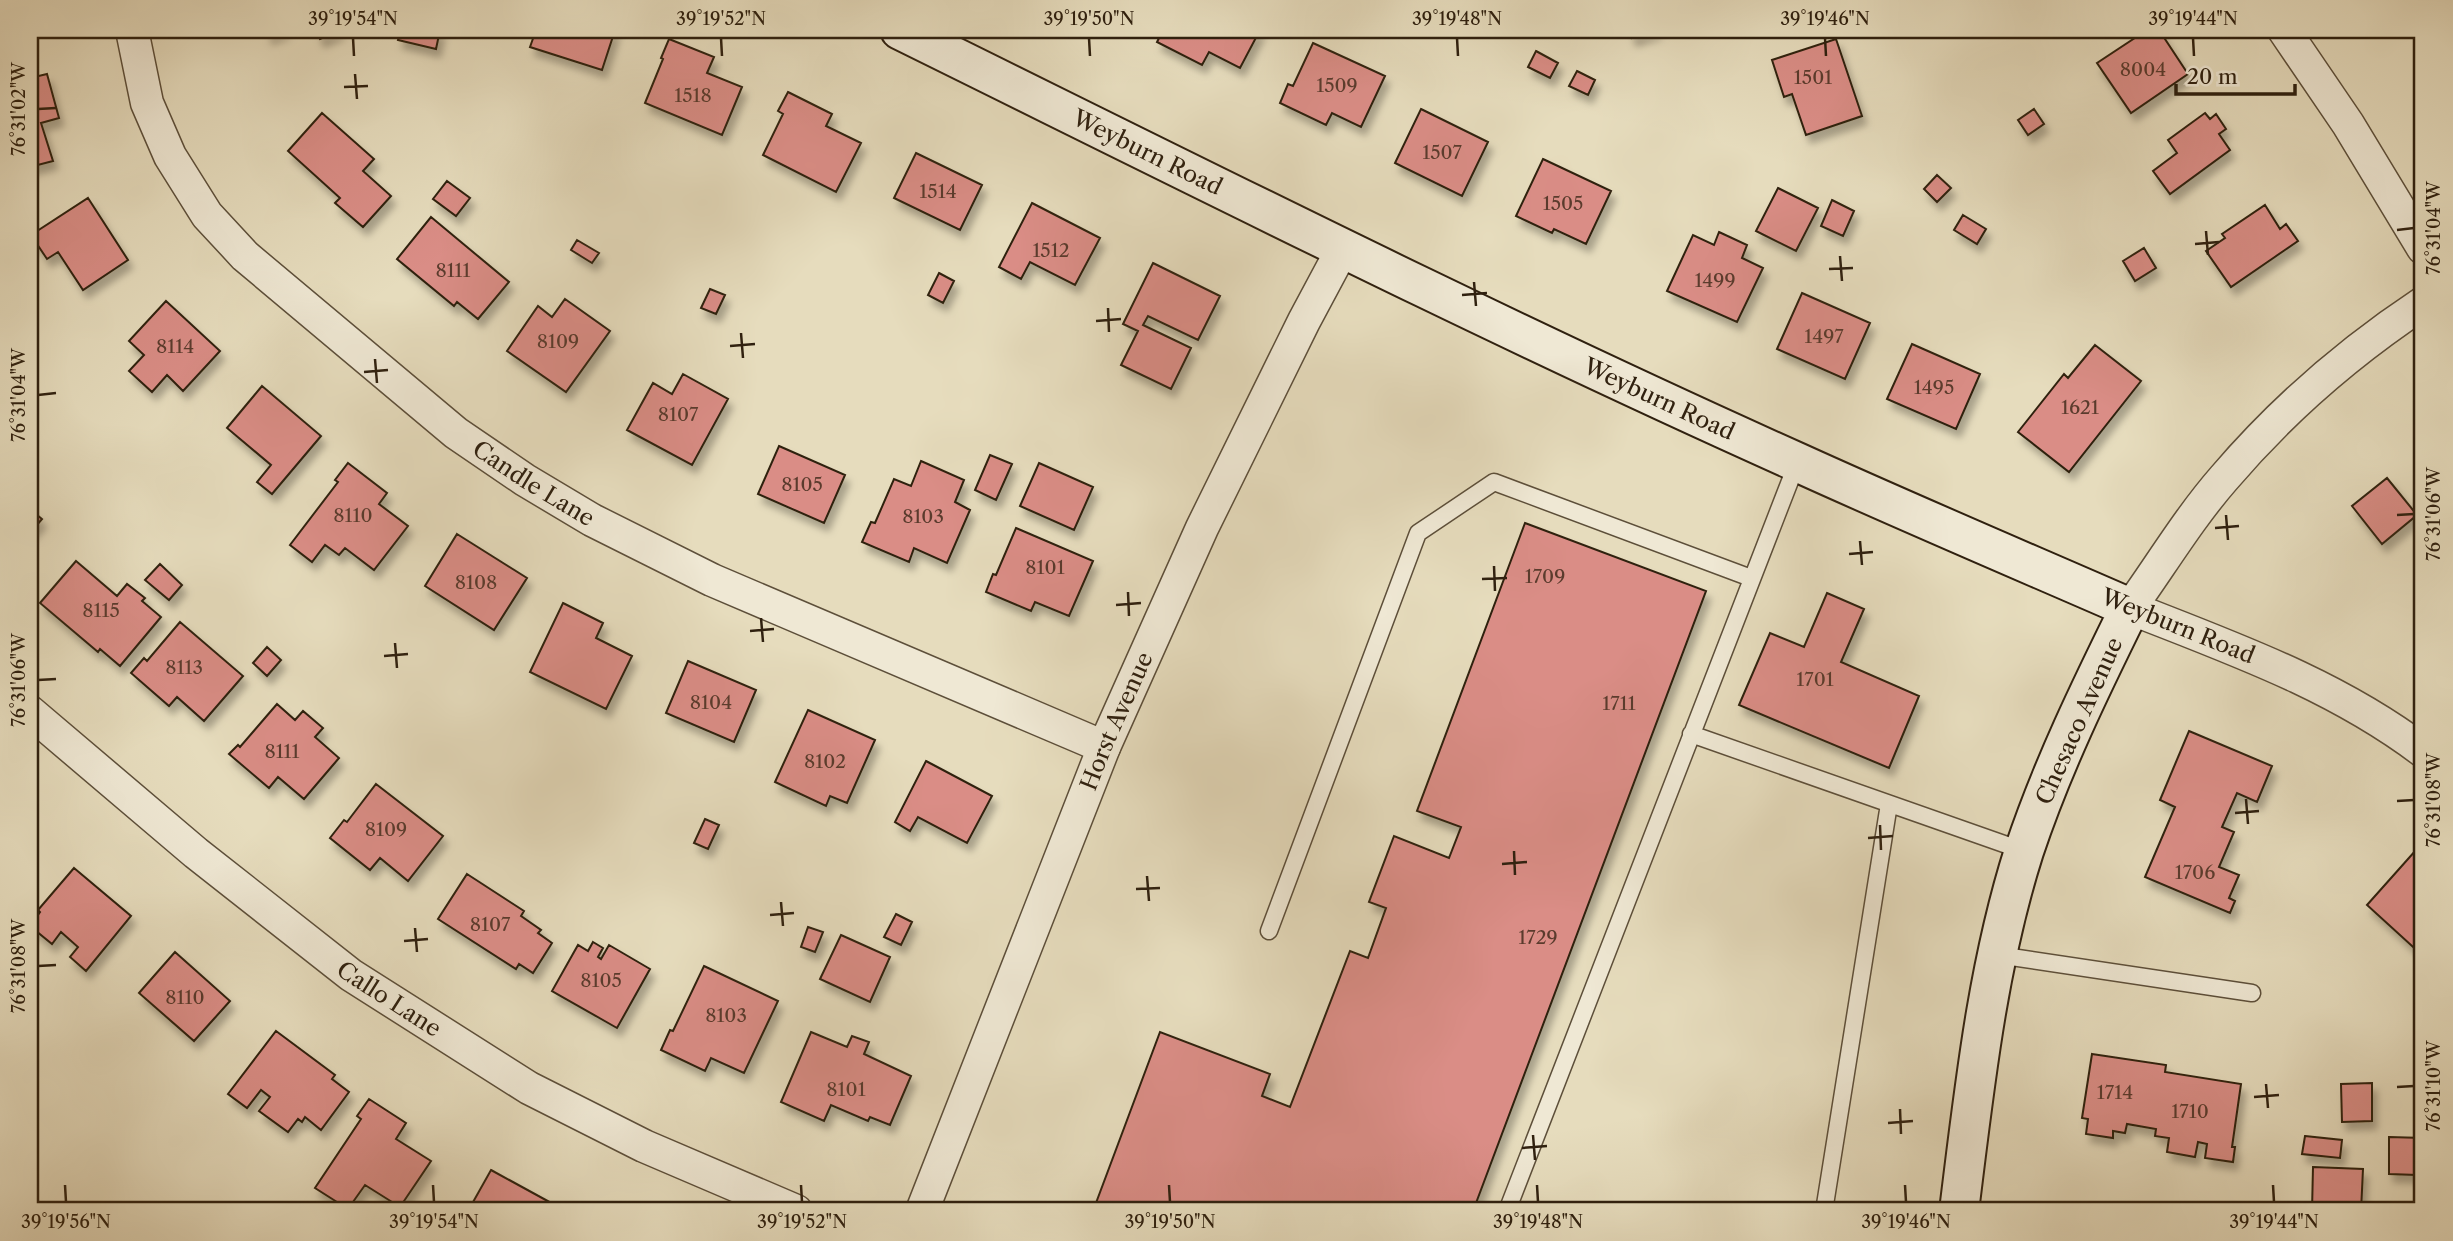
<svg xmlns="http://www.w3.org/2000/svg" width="2453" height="1241" font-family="'Libre Caslon Text',serif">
  <defs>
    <filter id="shadow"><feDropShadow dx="4.5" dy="8" stdDeviation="3.5" flood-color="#0004"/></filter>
  </defs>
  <rect width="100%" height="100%" fill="#e6dcbd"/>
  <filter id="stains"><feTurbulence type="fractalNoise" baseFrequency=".00286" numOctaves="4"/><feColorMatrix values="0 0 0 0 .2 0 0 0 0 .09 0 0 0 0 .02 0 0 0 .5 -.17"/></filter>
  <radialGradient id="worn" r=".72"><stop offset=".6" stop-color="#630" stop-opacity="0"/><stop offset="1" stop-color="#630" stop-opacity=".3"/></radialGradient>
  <path fill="#da8d86" stroke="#2f200f" stroke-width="2" filter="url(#shadow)" d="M266,30H286L268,36Z
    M316,30H339L340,31L320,39Z
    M401,30H440L436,49L398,40Z
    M536,30H615L602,70L530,47Z
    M1163,30H1260L1240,68L1209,52L1202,65L1157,42Z
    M1629,30H1658L1632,38Z
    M2147,30H2159L2188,74L2131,113L2097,63Z
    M669,39L714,57L707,73L742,87L722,135L645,103L663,59L661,58Z
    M1836,39L1862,116L1806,135L1792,94L1784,97L1772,60Z
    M1313,43L1385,76L1361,127L1332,113L1326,125L1280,103L1288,84L1293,86Z
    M1536,51L1558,63L1550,78L1528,67Z
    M1577,71L1595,80L1588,95L1569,86Z
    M47,74L59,118L41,123L53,161L30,167V78Z
    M788,92L832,114L826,126L861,143L836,192L763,155L783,114L778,111Z
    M1421,109L1488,142L1462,196L1395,163Z
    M2034,109L2044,124L2028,135L2018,120Z
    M322,113L374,159L363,171L391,196L363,227L335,203L340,198L288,151Z
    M2205,113L2210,119L2216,114L2226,129L2219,134L2230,150L2170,194L2153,171L2177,153L2168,140Z
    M916,153L982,185L960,230L894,198Z
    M1543,159L1611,191L1586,244L1554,229L1552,233L1516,216Z
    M1937,175L1951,188L1937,202L1924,189Z
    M447,181L470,198L456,216L433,199Z
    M1778,188L1818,208L1796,251L1756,231Z
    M88,198L128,260L83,290L58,252L47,259L31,235Z
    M1832,200L1854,211L1843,236L1821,226Z
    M1032,203L1100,238L1075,285L1030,262L1021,279L999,267Z
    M2265,205L2280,229L2286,224L2298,241L2231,287L2206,251L2225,238L2222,234Z
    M1963,215L1986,229L1977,244L1954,230Z
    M431,217L509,282L478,319L457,302L454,306L397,259Z
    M1719,232L1747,245L1742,258L1763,268L1737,322L1667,291L1693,235L1714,245Z
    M577,240L599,253L592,263L571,250Z
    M2144,248L2156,268L2135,281L2123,261Z
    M1153,263L1220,296L1198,340L1148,316L1143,325L1191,348L1171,389L1121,365L1138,331L1123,324Z
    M939,273L954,281L943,303L928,295Z
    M710,289L725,295L716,314L701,308Z
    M1802,293L1870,323L1845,379L1777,349Z
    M565,299L610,331L566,392L507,351L538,306L552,317Z
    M166,301L220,351L183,391L167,375L152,392L129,371L144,355L129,341Z
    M1912,344L1980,374L1956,429L1887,399Z
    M2095,345L2141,381L2069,472L2018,432L2064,374L2068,378Z
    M683,374L728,399L692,465L627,430L653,383L672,394Z
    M262,386L321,436L272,494L257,482L271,465L227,428Z
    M779,446L845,475L824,523L758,494Z
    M990,455L1012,464L996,500L975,490Z
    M921,461L964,480L955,502L970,510L947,563L914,548L909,562L862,542L871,522L875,523L894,479L911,486Z
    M348,463L387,493L379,504L408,526L374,570L345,548L339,555L325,545L312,562L290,545L338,482L335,480Z
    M1039,463L1093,487L1074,530L1020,506Z
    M2387,478L2417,515L2382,544L2352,506Z
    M30,509L42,519L30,533Z
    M1525,523L1706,591L1473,1211H1093L1160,1032L1270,1074L1262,1096L1290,1107L1350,951L1368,958L1386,908L1369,902L1394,836L1449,858L1461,827L1417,811Z
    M1016,528L1093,561L1069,616L1035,602L1031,611L986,592L993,574L996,575Z
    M457,534L527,578L494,630L425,586Z
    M76,561L117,596L127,584L145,598L142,601L161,617L120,666L100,649L98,652L40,603Z
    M160,564L182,585L169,600L145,580Z
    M1827,593L1864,609L1841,662L1919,696L1889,768L1739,705L1770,633L1804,647Z
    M563,603L603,623L596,638L632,656L606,709L530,672Z
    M180,622L243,676L204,721L177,697L169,706L131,673L144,658L147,661Z
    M267,647L281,660L267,676L253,663Z
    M688,661L756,690L734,742L666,713Z
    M277,704L295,720L303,711L323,728L315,737L339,758L304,799L278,777L269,788L229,754L238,745L240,747Z
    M808,710L875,740L847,803L830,796L826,806L775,782Z
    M2189,731L2272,766L2257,802L2237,793L2222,827L2234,832L2219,867L2239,875L2229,898L2235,901L2230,913L2145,877L2175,807L2160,800Z
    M926,761L992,796L967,843L918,817L910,831L895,822Z
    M376,784L443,836L408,881L380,858L370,870L330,838L344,820L347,822Z
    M705,819L719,825L708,849L694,843Z
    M2416,850L2423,857V956L2367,905Z
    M74,868L131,916L86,971L70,957L78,947L61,932L52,944L30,926L40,912L38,910Z
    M467,874L524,911L521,916L541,930L538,933L552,943L533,973L519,964L516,969L438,919Z
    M896,914L912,922L901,945L884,937Z
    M808,927L823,932L815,952L801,947Z
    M841,935L890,957L870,1002L820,979Z
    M593,942L603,948L598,957L601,959L609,945L650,969L617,1028L552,991L578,945L588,951Z
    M175,952L230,1001L194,1041L139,993Z
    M704,966L778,1001L744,1073L711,1058L705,1071L661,1050L670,1030L673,1031Z
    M276,1031L335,1075L332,1079L349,1092L321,1130L305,1117L302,1122L298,1119L288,1132L259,1111L270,1097L261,1090L247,1108L228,1094Z
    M811,1032L847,1047L852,1036L869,1042L864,1054L911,1076L890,1125L870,1117L868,1121L831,1105L824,1121L781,1102Z
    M2092,1054L2166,1065L2165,1072L2241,1084L2232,1147H2235L2233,1162L2205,1158L2207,1144L2198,1142L2195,1157L2167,1152L2169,1138L2155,1136L2156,1129L2127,1124L2125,1133L2113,1131V1138L2086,1134L2088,1119L2082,1118Z
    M2372,1083V1121L2342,1122L2341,1084Z
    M369,1099L406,1123L396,1139L431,1161L400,1207L365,1185L348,1209L315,1188L361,1119L357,1116Z
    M2305,1136L2342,1140L2340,1158L2302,1154Z
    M2389,1137L2423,1138V1199H2416L2417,1175L2389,1174Z
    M2313,1167L2363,1169L2361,1211H2312Z
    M491,1170L555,1205L552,1211H468Z"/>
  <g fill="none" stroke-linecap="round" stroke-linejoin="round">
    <defs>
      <path id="lane" d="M1691,734L2024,851
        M1269,931L1418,533L1494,482L1751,578
        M1998,955L2252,993
        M1507,1211L1797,463
        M1824,1211L1889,804"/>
      <g id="street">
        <path id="s1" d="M132,30L147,103L170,156L207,215L245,256L456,433L525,480L592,520L712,580L1104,747"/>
        <path d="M2284,30L2348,124L2423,248"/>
        <path d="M2423,303C2349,352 2282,410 2224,478C2189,518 2161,565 2130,608C2234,649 2334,684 2423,751"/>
        <path id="s2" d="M30,712L196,853L351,975L529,1088L644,1146L796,1211"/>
        <path id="s3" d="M922,1211L1104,747L1202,528L1304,321L1343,248"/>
      </g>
      <g id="secondary">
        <path id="s4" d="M900,30C1198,177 1495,327 1799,463C1909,513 2020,560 2130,608C2091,687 2052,767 2024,851C1987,967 1974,1091 1959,1211"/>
      </g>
    </defs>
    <use href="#lane" stroke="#5d4f3a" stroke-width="19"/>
    <use href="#street" stroke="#5d4f3a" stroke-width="35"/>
    <use href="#secondary" stroke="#2f200f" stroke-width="42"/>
    <use href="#lane" stroke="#efe8d4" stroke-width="16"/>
    <use href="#street" stroke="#efe8d4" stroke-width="32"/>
    <use href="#secondary" stroke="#efe8d4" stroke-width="38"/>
  </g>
  <path fill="none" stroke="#2f200f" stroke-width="2.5" d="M353,38L354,56M721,38L722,56M1089,38L1090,56M1457,38L1458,56M1825,38L1826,56M2193,38L2194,56M355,74L357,99M344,87L368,86M38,109L56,108M2397,230L2414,228M2206,231L2208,255M2195,244L2219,242M1840,256L1842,281M1829,269L1853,268M1474,282L1476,306M1462,295L1487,293M1108,308L1109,332M1096,321L1121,319M741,333L743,358M730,346L755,344M375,359L377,383M364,372L388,370M38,395L56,393M2226,515L2228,540M2397,515L2414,514M2215,528L2239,526M1860,541L1862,565M1849,554L1873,552M1494,566L1495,591M1482,579L1507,578M1128,592L1129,616M1116,605L1141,603M761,618L763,642M750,631L774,629M395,643L397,668M384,656L408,654M38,680L56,679M2246,799L2248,824M2397,801L2414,800M2235,813L2259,811M1880,825L1881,850M1868,838L1893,836M1514,851L1515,875M1502,864L1527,862M1147,876L1149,901M1136,889L1160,888M781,902L783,926M770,915L794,913M415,928L417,952M404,941L428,939M38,966L56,965M2266,1084L2268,1108M2397,1087L2414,1086M2254,1097L2279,1095M1900,1109L1901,1134M1888,1123L1913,1121M1533,1135L1535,1160M1522,1148L1547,1146M65,1185L66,1202M433,1185L434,1202M801,1185L802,1202M1169,1185L1170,1202M1537,1185L1538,1202M1905,1185L1906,1202M2273,1185L2274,1202"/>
  <g text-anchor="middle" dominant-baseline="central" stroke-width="6" stroke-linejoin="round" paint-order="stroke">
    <g font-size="19" fill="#5a3b2d">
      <text x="2143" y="69">8004</text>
      <text x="1813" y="77">1501</text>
      <text x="1337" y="85">1509</text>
      <text x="693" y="95">1518</text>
      <text x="1442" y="152">1507</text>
      <text x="938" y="191">1514</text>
      <text x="1563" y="203">1505</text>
      <text x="1051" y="250">1512</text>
      <text x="453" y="270">8111</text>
      <text x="1715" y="280">1499</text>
      <text x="1824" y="336">1497</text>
      <text x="558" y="341">8109</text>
      <text x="175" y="346">8114</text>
      <text x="1934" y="387">1495</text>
      <text x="2080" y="407">1621</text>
      <text x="678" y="414">8107</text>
      <text x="802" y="484">8105</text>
      <text x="353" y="515">8110</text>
      <text x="923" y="516">8103</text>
      <text x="1045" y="567">8101</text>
      <text x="1545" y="576">1709</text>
      <text x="476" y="582">8108</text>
      <text x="101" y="610">8115</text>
      <text x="184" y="667">8113</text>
      <text x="1815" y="679">1701</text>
      <text x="711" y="702">8104</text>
      <text x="1619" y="703">1711</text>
      <text x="282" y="751">8111</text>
      <text x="825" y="761">8102</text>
      <text x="386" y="829">8109</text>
      <text x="2195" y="872">1706</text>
      <text x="490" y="924">8107</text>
      <text x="1538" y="937">1729</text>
      <text x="601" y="980">8105</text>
      <text x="185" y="997">8110</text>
      <text x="726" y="1015">8103</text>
      <text x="846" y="1089">8101</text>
      <text x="2115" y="1092">1714</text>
      <text x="2190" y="1111">1710</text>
    </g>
    <g font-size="23" fill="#2f200f" stroke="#efe8d4">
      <text stroke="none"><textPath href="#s4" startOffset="276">Weyburn Road</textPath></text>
      <text stroke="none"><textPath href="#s4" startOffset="844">Weyburn Road</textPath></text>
      <text stroke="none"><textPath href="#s1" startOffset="626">Candle Lane</textPath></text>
      <text transform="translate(2178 626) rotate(22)">Weyburn Road</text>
      <text transform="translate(2079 721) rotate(-66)">Chesaco Avenue</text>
      <text stroke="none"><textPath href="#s3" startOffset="527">Horst Avenue</textPath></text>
      <text stroke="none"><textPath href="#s2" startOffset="460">Callo Lane</textPath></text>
    </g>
  </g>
  <rect width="2453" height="1241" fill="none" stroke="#e6dcbd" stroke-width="77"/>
  <path d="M2176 84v10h119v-10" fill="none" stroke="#2f200f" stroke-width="3.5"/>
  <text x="2187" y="84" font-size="21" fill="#2f200f" stroke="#efe8d4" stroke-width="5" paint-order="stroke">20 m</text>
  <rect x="38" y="38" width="2376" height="1164" fill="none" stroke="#2f200f" stroke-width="2.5"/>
  <g font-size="18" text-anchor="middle" fill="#2f200f">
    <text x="353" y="25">39°19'54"N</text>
    <text x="721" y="25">39°19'52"N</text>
    <text x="1089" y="25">39°19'50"N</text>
    <text x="1457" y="25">39°19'48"N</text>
    <text x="1825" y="25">39°19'46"N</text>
    <text x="2193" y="25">39°19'44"N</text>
    <text transform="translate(19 109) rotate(-90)" y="6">76°31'02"W</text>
    <text transform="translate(2434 228) rotate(-90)" y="6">76°31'04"W</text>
    <text transform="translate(19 395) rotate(-90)" y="6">76°31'04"W</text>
    <text transform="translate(2434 514) rotate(-90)" y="6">76°31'06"W</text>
    <text transform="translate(19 680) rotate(-90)" y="6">76°31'06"W</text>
    <text transform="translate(2434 800) rotate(-90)" y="6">76°31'08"W</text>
    <text transform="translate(19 966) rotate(-90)" y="6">76°31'08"W</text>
    <text transform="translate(2434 1086) rotate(-90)" y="6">76°31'10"W</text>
    <text x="66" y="1228">39°19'56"N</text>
    <text x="434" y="1228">39°19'54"N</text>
    <text x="802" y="1228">39°19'52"N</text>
    <text x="1170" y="1228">39°19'50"N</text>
    <text x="1538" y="1228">39°19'48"N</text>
    <text x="1906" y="1228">39°19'46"N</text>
    <text x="2274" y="1228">39°19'44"N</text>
  </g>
  <rect width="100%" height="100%" filter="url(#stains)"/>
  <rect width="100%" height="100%" fill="url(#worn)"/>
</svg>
